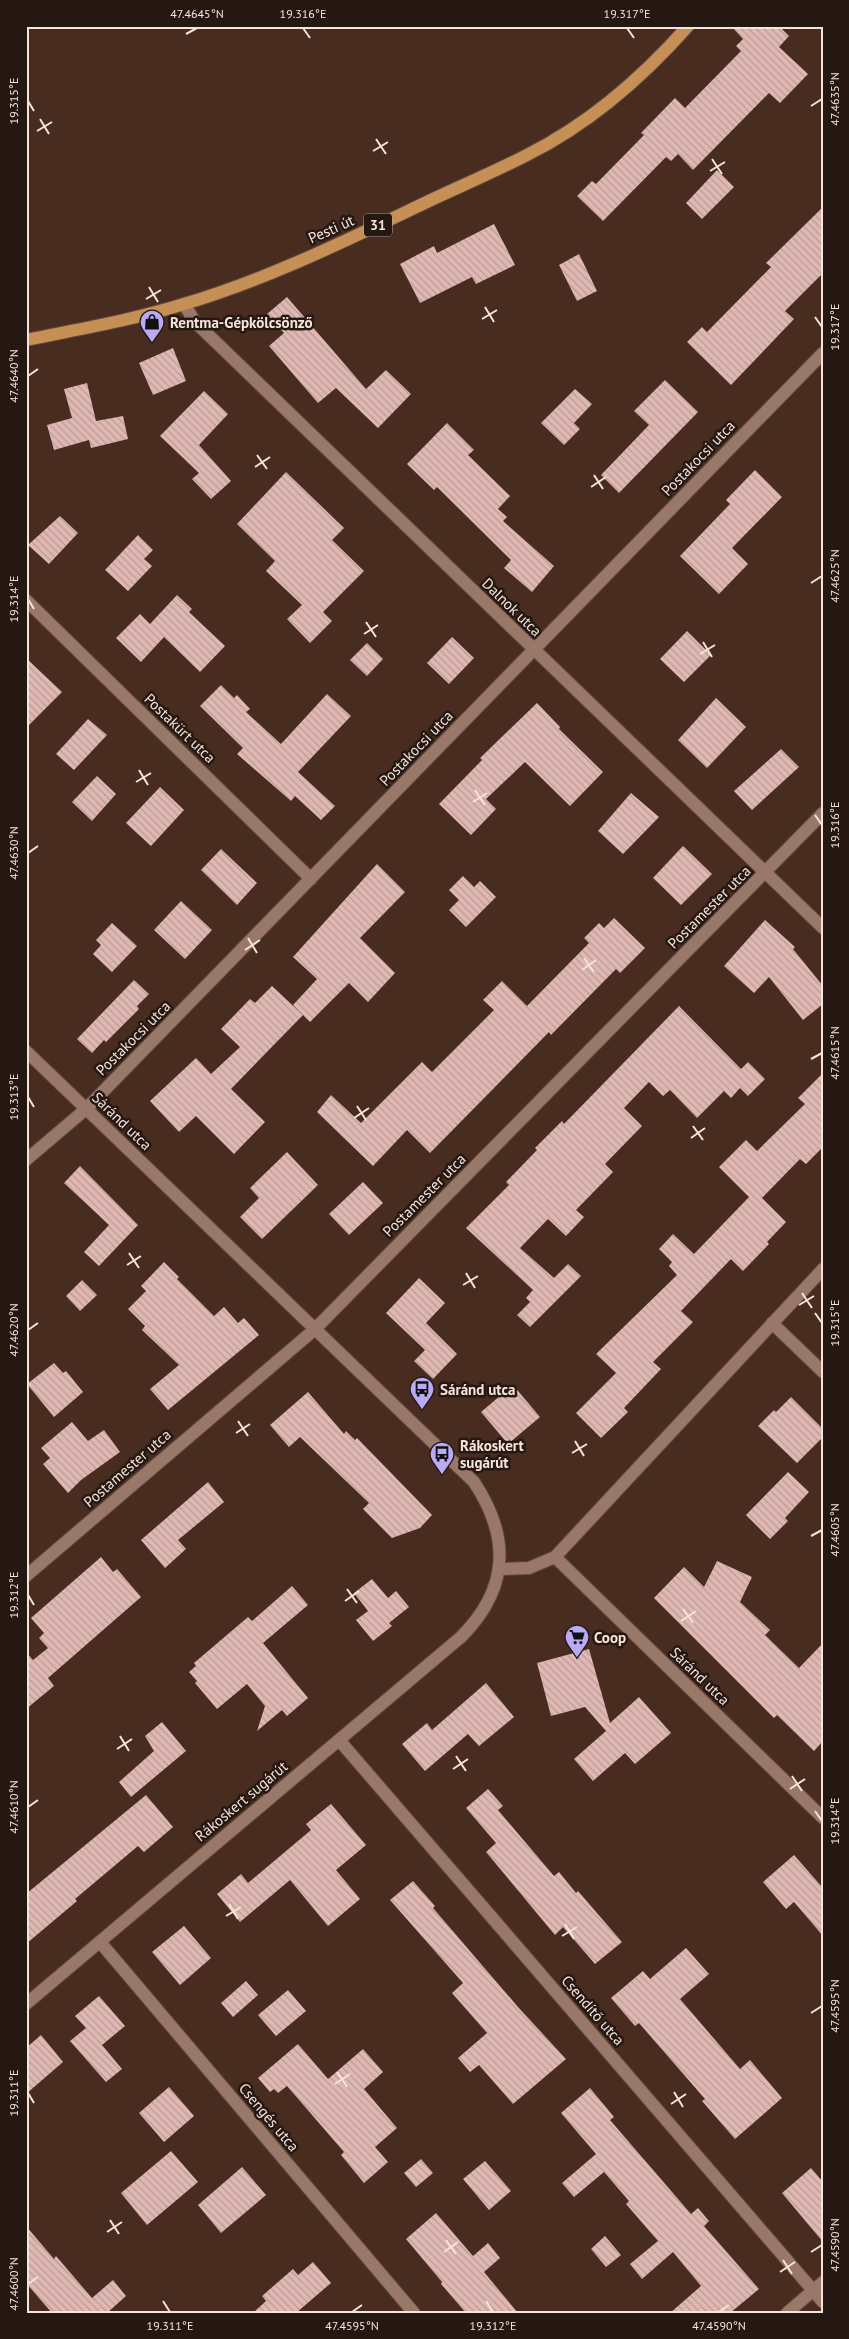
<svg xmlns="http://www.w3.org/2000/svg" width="849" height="2339" font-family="'PT Sans',sans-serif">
  <defs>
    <pattern id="building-back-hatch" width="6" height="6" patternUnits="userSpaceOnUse" patternTransform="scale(1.25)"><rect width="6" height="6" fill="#dfb7b3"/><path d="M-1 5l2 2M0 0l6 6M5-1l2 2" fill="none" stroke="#ba9a97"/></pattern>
  </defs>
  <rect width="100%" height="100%" fill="#482c1f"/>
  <path fill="url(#building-back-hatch)" d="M731,26H779L789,36L779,47L808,74L780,103L769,93L693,170L678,154L671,161L666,157L603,221L577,196L592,181L596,184L644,135L641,133L675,98L685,108L741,51L736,46L743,39Z
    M717,170L734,187L702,219L686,203Z
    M823,207V273L785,311L794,319L731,385L687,342L702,327L707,332L771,267L766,263Z
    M494,224L515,265L476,284L472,277L420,303L400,264L434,246L437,253Z
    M579,254L597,291L577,301L559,265Z
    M287,297L366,389L386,370L411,394L378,428L336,388L318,403L269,346L284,333L267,314Z
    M173,348L186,381L153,395L139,363Z
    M665,380L698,412L619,493L601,475L649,425L634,411Z
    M87,383L96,421L123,416L128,439L91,448L89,440L54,450L47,425L72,418L64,389Z
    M575,389L592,404L574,423L580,429L564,445L541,423Z
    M204,391L228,414L199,445L231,481L211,499L192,479L199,473L160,436Z
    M447,423L474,450L468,455L510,496L498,509L507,517L503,521L554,566L532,592L504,568L511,560L437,487L434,490L407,464Z
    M755,470L782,497L732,548L748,564L719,594L680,556L730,504L726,500Z
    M286,472L344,528L332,540L364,571L323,612L332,621L310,643L287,619L302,605L266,571L275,561L237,524Z
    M60,516L78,533L49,564L28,545Z
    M138,535L153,550L144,559L152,566L128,591L105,570Z
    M177,595L192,609L189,612L225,646L200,672L164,637L141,662L116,638L140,614L150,624Z
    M687,631L711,655L684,682L660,659Z
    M452,637L474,658L449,684L427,663Z
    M367,643L383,659L367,676L350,660Z
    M26,658L62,692L26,728Z
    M221,685L234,698L237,695L250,709L246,712L281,744L327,694L351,716L298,772L335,806L321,820L295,796L291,801L237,754L243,748L200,706Z
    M716,698L746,727L707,768L678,740Z
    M537,703L560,727L559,729L603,772L570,806L525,762L486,799L496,809L471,835L439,804L482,760L480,758Z
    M88,719L107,735L74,770L56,754Z
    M781,749L799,767L752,810L734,791Z
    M97,776L116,794L92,821L72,802Z
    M160,787L184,810L151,846L126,823Z
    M631,793L659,817L623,854L598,831Z
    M683,846L712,874L681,905L653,878Z
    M221,849L257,883L237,905L201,870Z
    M377,864L405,892L360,938L395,973L368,1002L349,983L310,1022L303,1015L231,1089L265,1122L234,1154L196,1116L179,1132L150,1101L196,1058L211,1074L240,1047L221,1029L250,999L255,1003L272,986L303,1015L293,1005L317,979L293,957Z
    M463,876L474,887L480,881L496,897L466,927L449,910L459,900L449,890Z
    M181,901L212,930L185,959L154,930Z
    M614,918L645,948L620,973L616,969L551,1035L549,1032L430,1153L407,1130L373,1166L317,1112L331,1095L361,1123L422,1062L432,1072L494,1010L483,1000L502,981L527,1006L589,943L584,938L599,923L604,928Z
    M765,920L795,947L793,949L823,986V1004L803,1020L769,977L754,993L724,966Z
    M112,923L137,946L112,972L93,954L101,945L96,940Z
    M134,980L149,994L137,1006L139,1009L106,1042L104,1040L92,1053L77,1039Z
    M679,1006L741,1069L748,1062L765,1079L748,1096L740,1088L731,1098L724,1091L697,1118L670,1090L663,1096L649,1082L624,1108L642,1126L605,1164L613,1172L576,1210L584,1217L566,1236L548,1219L520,1248L554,1278L568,1264L581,1276L530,1327L517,1315L530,1302L526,1298L533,1290L466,1228L509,1185L506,1182L537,1150L535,1148L562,1121L564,1124Z
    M823,1073V1147L806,1164L800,1159L762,1198L786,1222L767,1242L769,1244L743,1271L731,1259L681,1311L693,1322L653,1362L661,1369L624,1408L628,1412L601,1438L576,1413L616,1373L596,1354L677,1275L669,1266L672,1262L659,1249L673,1234L694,1254L749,1197L719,1167L746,1140L757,1151L805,1104L798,1098Z
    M287,1152L318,1185L262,1239L240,1217L259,1198L250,1188Z
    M80,1166L138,1225L99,1266L84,1252L109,1225L64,1183Z
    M363,1182L383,1203L349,1235L329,1214Z
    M164,1262L179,1277L177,1279L214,1316L224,1307L238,1323L244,1318L259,1335L168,1410L150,1389L179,1365L142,1330L145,1326L128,1309L146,1291L141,1286Z
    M419,1278L445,1303L426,1323L457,1354L433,1379L414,1361L425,1350L386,1313Z
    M82,1280L97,1295L80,1311L66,1296Z
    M54,1363L63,1373L66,1371L83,1392L54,1417L27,1384Z
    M513,1385L540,1417L508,1444L481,1412Z
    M308,1392L344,1434L346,1431L355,1440L357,1438L432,1515L420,1528L392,1538L363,1509L369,1503L300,1437L289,1447L270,1425Z
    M791,1397L823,1429V1437L797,1463L758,1426L774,1410L776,1412Z
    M72,1422L88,1441L104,1430L120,1452L81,1480L68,1493L43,1464L50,1458L41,1448Z
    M788,1472L809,1492L785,1518L788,1521L770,1539L746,1515Z
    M208,1482L224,1502L178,1540L186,1549L165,1568L141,1540Z
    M101,1557L113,1572L117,1569L141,1597L48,1678L54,1686L26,1709V1652L33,1660L48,1648L39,1638L44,1633L31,1618Z
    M717,1561L752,1577L740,1602L770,1630L765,1635L799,1668L823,1643V1741L814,1751L777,1715L774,1718L654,1598L684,1567L704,1587Z
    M372,1579L388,1598L396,1591L409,1607L389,1623L392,1626L373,1641L356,1620L368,1611L354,1593Z
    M292,1586L308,1605L263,1643L308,1698L287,1716L282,1710L257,1731L265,1706L247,1684L217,1709L195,1683L197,1681L189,1672L196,1666L194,1663L248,1617L252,1621Z
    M589,1649L610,1723L639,1697L671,1733L635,1764L625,1753L593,1781L574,1759L606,1731L585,1707L551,1716L537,1663Z
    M486,1683L514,1717L479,1746L468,1734L425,1771L402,1744L427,1723L432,1730Z
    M162,1722L186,1751L131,1797L119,1782L154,1751L145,1736Z
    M488,1789L503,1806L498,1810L554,1876L559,1872L576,1893L578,1891L622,1942L595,1964L563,1927L555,1935L486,1852L496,1843L466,1808Z
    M146,1795L173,1827L144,1852L138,1846L75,1899L77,1901L26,1944V1894Z
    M331,1804L366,1845L336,1870L360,1899L328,1926L290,1880L240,1922L217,1894L241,1874L248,1883L311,1830L306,1824Z
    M794,1855L823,1888V1936L794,1902L786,1909L763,1882Z
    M413,1881L435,1906L433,1908L518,2007L566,2059L513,2104L479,2065L470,2072L458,2058L487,2033L452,1993L463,1983L390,1900Z
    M184,1926L211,1958L180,1985L152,1952Z
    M686,1948L709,1974L680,1999L740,2069L750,2060L782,2098L735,2139L702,2101L705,2099L639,2023L635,2026L611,1998L643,1971L650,1979Z
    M246,1981L258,1995L233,2017L221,2003Z
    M288,1990L306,2011L276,2036L258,2015Z
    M99,1996L125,2026L102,2045L122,2069L106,2082L70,2041L86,2028L75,2016Z
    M41,2035L63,2062L26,2094V2048Z
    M298,2044L328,2079L363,2049L383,2072L364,2089L397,2128L375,2147L388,2162L364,2183L341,2155L344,2152L287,2086L278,2093L274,2089L270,2092L258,2078Z
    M169,2087L194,2116L164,2142L139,2113Z
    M590,2088L614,2117L610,2120L691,2214L698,2208L709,2221L704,2226L759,2289L730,2313H670L701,2286L673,2252L642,2279L630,2264L658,2241L626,2204L629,2201L604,2172L574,2197L562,2183L596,2154L561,2113Z
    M171,2151L198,2182L147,2225L121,2193Z
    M421,2159L433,2173L416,2187L404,2173Z
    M485,2161L511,2191L489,2210L463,2179Z
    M242,2167L266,2195L221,2233L198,2205Z
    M811,2168L823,2182V2242L782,2193Z
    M436,2213L473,2256L488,2243L500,2258L484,2272L518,2313H466L441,2284L442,2282L406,2239Z
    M26,2226L54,2259L56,2256L92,2298L113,2280L126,2296L107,2313H52L26,2283Z
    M605,2236L621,2255L606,2267L591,2249Z
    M313,2262L331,2283L296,2313H253L266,2301L262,2296L293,2269L298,2275Z"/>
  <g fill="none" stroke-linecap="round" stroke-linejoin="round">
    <defs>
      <path id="minor" d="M184,304L195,322L823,928
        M26,600L311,879
        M26,1160L86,1109L823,353
        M772,1323L823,1372
        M555,1557L823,1818
        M499,1569L529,1568L555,1557L823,1269
        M26,1576L314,1330L823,813
        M339,1740L823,2302
        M100,1942L414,2313
        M787,2313L823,2282"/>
      <path id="tertiary" d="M26,1051L474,1482C511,1538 509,1589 461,1637L26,2004"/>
      <path id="primary" d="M26,340C79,329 133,320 184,304C269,279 351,238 431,200C463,185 496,171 527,155C589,124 642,78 688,26"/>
    </defs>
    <use href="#minor" stroke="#614a3e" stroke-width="14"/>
    <use href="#tertiary" stroke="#614a3e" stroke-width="14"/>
    <use href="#primary" stroke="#614a3e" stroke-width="14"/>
    <use href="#minor" stroke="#997869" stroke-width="12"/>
    <use href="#tertiary" stroke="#997869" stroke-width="12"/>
    <use href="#primary" stroke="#c68f55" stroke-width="12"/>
  </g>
  <path fill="none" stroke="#f6e4db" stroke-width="2" d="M303,28L310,38M627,28L634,38M186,34L197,28M28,101L34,111M811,106L822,99M40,119L49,134M37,131L52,122M376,139L386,154M373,151L388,142M712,159L722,174M710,171L725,162M149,287L158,302M146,299L161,290M485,307L494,322M815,317L822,327M482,319L497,310M28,376L38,369M257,455L267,469M255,467L270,457M594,475L603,489M591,487L606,477M811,583L822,576M28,599L34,609M366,622L376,637M364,634L378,625M703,642L712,657M700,654L715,645M139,770L148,785M136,782L151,773M475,790L485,805M473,802L487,793M815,815L822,825M28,853L38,846M248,938L257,953M245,950L260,940M584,958L594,972M582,970L596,960M811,1059L822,1053M28,1097L34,1107M357,1106L366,1120M354,1118L369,1108M693,1126L703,1140M691,1138L705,1128M129,1253L139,1268M127,1265L141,1256M466,1273L475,1288M463,1285L478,1276M802,1293L812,1308M799,1305L814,1296M815,1313L822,1323M28,1330L38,1323M238,1421L248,1436M236,1433L250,1424M575,1441L584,1456M572,1453L587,1444M811,1536L822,1530M347,1589L357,1603M28,1595L34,1605M345,1601L359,1591M683,1609L693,1623M681,1621L696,1611M120,1736L129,1751M117,1749L132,1739M456,1756L466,1771M453,1769L468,1759M792,1776L802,1791M790,1789L805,1779M28,1807L38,1800M815,1811L822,1821M229,1904L238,1919M226,1916L241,1907M565,1924L574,1939M562,1936L577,1927M811,2013L822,2006M337,2072L347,2087M335,2084L350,2074M674,2092L683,2107M28,2093L34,2103M671,2104L686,2094M110,2220L119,2234M107,2232L122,2222M446,2240L456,2254M444,2252L458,2242M811,2252L822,2245M783,2260L792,2274M780,2272L795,2262M28,2284L38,2277M163,2301L170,2312M486,2301L493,2312M352,2312L362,2305M719,2312L729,2305"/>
  <defs>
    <symbol id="shop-pin" viewBox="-11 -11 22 30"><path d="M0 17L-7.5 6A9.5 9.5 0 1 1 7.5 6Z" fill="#baaaf6" stroke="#251812"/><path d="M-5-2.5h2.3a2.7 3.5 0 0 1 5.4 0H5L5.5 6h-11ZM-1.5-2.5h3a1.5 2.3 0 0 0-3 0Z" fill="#111"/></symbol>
    <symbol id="bus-pin" viewBox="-11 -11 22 30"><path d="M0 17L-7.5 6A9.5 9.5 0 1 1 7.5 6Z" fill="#baaaf6" stroke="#251812"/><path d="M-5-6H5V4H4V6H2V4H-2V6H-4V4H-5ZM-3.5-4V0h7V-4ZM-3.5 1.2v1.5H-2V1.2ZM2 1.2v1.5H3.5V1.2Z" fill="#111"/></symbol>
    <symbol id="supermarket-pin" viewBox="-11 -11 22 30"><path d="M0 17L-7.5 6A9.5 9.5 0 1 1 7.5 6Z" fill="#baaaf6" stroke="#251812"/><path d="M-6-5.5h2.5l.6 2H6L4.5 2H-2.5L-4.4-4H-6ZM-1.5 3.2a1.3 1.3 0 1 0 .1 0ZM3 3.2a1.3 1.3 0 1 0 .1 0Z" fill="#111"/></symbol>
  </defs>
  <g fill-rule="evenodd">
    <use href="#shop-pin" x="138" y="308" width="28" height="38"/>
    <use href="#bus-pin" x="408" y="1375" width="28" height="38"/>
    <use href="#bus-pin" x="428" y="1440" width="28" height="38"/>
    <use href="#supermarket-pin" x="563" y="1623" width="28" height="38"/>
  </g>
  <g text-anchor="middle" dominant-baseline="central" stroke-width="5" stroke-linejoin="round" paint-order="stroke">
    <rect fill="#251812" stroke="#b7a79f" stroke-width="1" x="364" y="213.5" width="28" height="23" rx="4"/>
    <g font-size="14" font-weight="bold" fill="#f6e4db">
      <text x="378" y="225">31</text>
    </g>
    <g font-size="15" fill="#f6e4db" stroke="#251812">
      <text transform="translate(331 229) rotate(-24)">Pesti út</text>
      <text transform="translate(698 458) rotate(-46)">Postakocsi utca</text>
      <text transform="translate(512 607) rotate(44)">Dalnok utca</text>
      <text transform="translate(180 728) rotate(44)">Postakürt utca</text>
      <text transform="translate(416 748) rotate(-46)">Postakocsi utca</text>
      <text transform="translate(709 907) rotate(-45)">Postamester utca</text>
      <text transform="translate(133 1038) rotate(-45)">Postakocsi utca</text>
      <text transform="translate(122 1121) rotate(44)">Sáránd utca</text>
      <text transform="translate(424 1195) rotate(-45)">Postamester utca</text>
      <text transform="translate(127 1468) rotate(-41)">Postamester utca</text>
      <text transform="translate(700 1676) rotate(44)">Sáránd utca</text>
      <text transform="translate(241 1801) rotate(-40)">Rákoskert sugárút</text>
      <text transform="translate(593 2010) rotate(49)">Csendítő utca</text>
      <text transform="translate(269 2117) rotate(50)">Csengés utca</text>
    </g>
    <g font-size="15" font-weight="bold" fill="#f6e4db" stroke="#251812" text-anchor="start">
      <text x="170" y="322">Rentma-Gépkölcsönző</text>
      <text x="440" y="1389">Sáránd utca</text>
      <text x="460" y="1445">Rákoskert<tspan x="460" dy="17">sugárút</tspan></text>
      <text x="594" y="1637">Coop</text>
    </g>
  </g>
  <rect width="849" height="2339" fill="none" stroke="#251812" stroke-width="55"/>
  <rect x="28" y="28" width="794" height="2284" fill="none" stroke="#f6e4db" stroke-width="2"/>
  <g font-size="12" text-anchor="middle" fill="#f6e4db">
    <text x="197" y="18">47.4645°N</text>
    <text x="303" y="18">19.316°E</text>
    <text x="627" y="18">19.317°E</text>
    <text transform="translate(835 99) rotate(-90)" y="4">47.4635°N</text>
    <text transform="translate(14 101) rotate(-90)" y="4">19.315°E</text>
    <text transform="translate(835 327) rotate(-90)" y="4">19.317°E</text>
    <text transform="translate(14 376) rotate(-90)" y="4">47.4640°N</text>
    <text transform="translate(835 576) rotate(-90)" y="4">47.4625°N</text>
    <text transform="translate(14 599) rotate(-90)" y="4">19.314°E</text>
    <text transform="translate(835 825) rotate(-90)" y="4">19.316°E</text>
    <text transform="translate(14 853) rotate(-90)" y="4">47.4630°N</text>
    <text transform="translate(835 1053) rotate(-90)" y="4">47.4615°N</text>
    <text transform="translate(14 1097) rotate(-90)" y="4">19.313°E</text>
    <text transform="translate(835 1323) rotate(-90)" y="4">19.315°E</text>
    <text transform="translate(14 1330) rotate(-90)" y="4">47.4620°N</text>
    <text transform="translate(835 1530) rotate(-90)" y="4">47.4605°N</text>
    <text transform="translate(14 1595) rotate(-90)" y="4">19.312°E</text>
    <text transform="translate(14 1807) rotate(-90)" y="4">47.4610°N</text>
    <text transform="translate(835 1821) rotate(-90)" y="4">19.314°E</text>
    <text transform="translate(835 2006) rotate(-90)" y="4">47.4595°N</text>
    <text transform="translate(14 2093) rotate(-90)" y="4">19.311°E</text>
    <text transform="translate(835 2245) rotate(-90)" y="4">47.4590°N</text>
    <text transform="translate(14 2284) rotate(-90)" y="4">47.4600°N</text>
    <text x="170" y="2330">19.311°E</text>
    <text x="352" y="2330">47.4595°N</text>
    <text x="493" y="2330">19.312°E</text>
    <text x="719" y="2330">47.4590°N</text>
  </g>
</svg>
